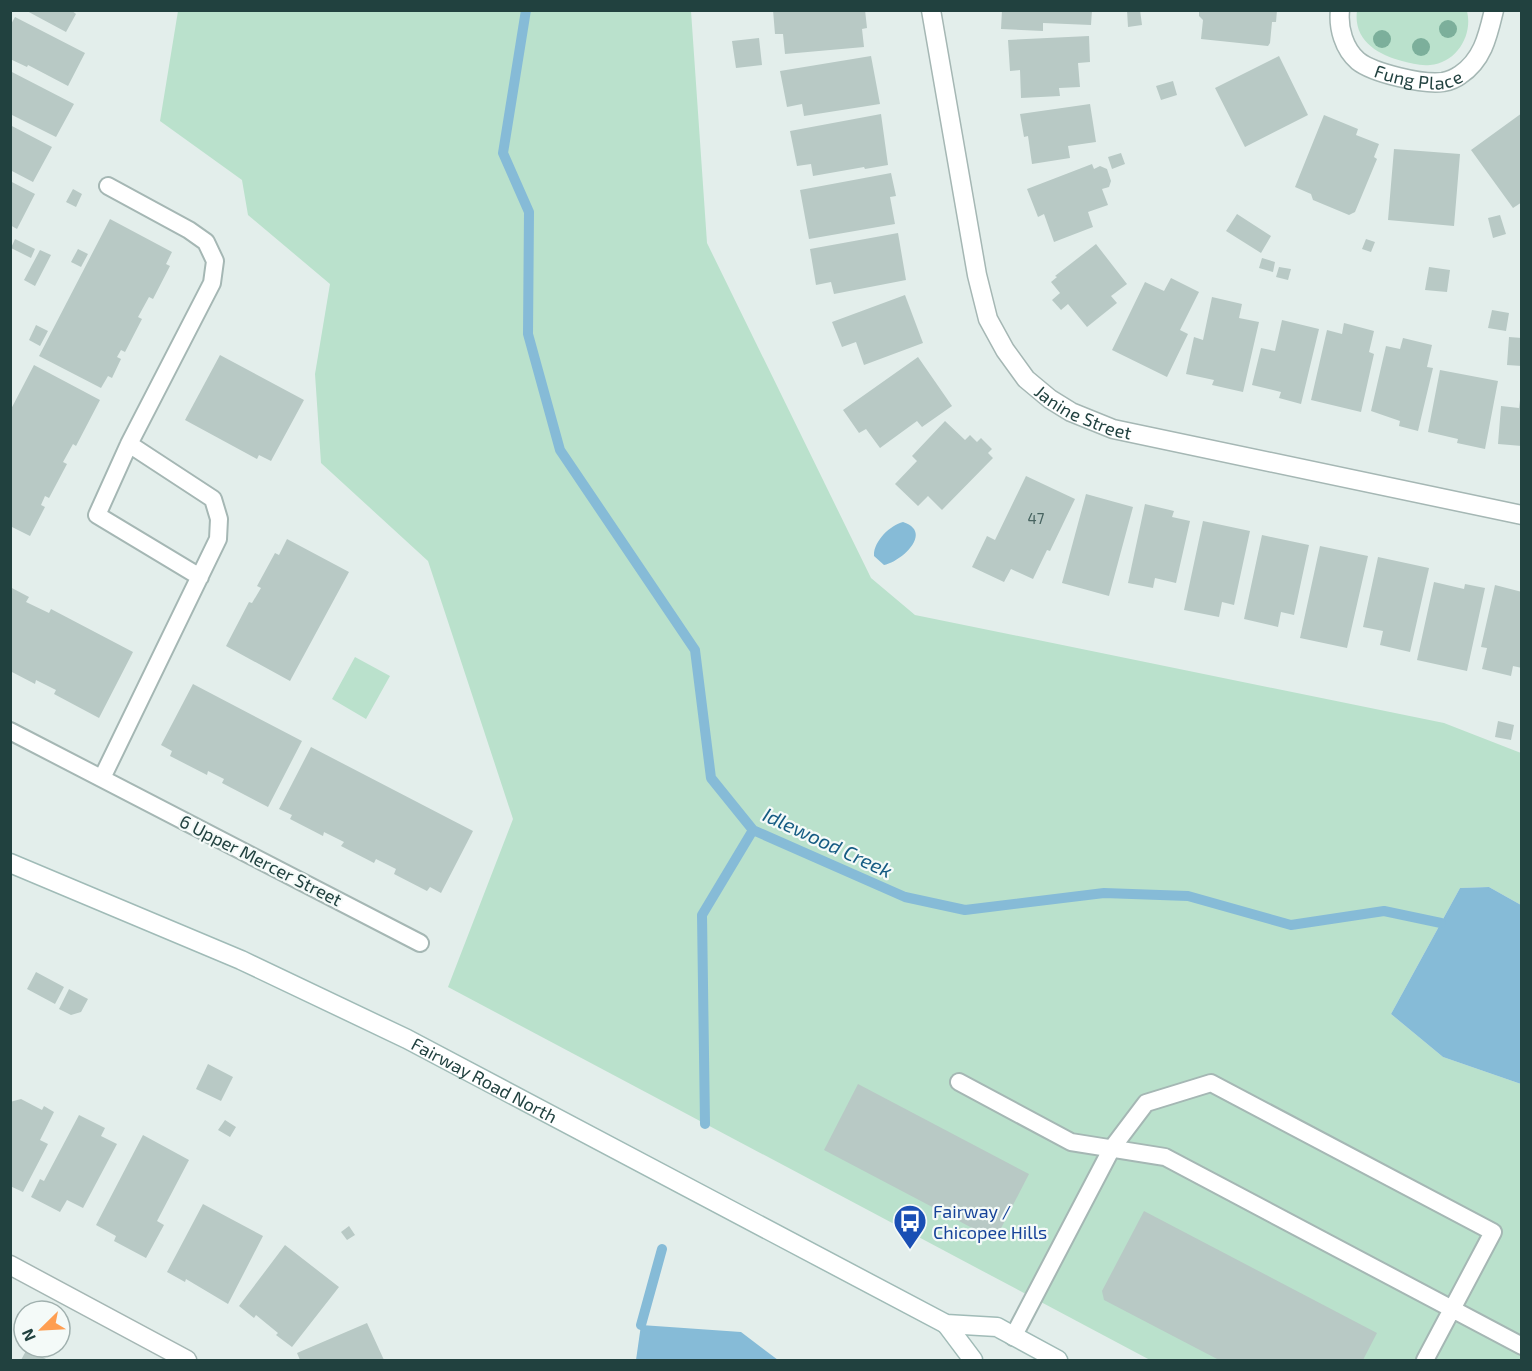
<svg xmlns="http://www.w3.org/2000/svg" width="1532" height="1371" font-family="'Exo 2',sans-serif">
  <rect width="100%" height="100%" fill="#e3eeeb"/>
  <path fill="#bae1cc" d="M178,11H691L707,243L871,578L915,615L1444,723L1521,753V905L1489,887L1460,888L1391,1014L1443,1057L1521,1084V1360H1150L448,987L513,819L428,561L321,463L315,374L330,284L248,215L242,180L160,121Z
    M1357,11H1467C1473,35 1457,63 1430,65C1420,66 1411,63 1402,61C1378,55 1353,40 1357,11Z
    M355,657L390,676L366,719L332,699Z"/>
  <path fill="#86bbd7" d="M903,522C934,532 901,562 884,565L874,556C873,542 890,525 903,522Z
    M1489,887L1521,905V1084L1443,1057L1391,1014L1460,888Z
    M641,1325L741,1332L778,1360H636Z"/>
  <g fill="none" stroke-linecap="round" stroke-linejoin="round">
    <path stroke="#86bbd7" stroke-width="10" d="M526,10L503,153L529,212L528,334L560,450L695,650L711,778L753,830L905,897L965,910L1104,893L1188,896L1291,925L1384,911L1441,923
      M705,1124L702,915L753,830
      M641,1325L662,1249"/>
  </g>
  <path fill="#b8c9c5" d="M25,10H71L76,14L66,32Z
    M773,10H865L867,28L862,29L864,47L785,54L783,34H775Z
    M1002,10H1092L1091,25L1043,23V31L1001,29Z
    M1127,10H1140L1142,25L1128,27Z
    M1199,10H1277L1276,22H1272L1270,43L1268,46L1201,39L1203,20L1199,16Z
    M15,17L85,53L68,86L28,65L27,67L10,59V26Z
    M1089,36L1090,62L1078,63L1080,87L1059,88L1060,96L1021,98L1020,70L1010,71L1008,40Z
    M759,38L762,65L736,68L732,41Z
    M871,56L880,104L804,116L802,104L787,107L780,71Z
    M1279,56L1308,115L1245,147L1215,88Z
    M10,71L74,104L56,137L10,114Z
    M1173,81L1177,95L1161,100L1156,86Z
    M1090,104L1096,142L1068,146L1070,158L1032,164L1028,136L1024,137L1020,114Z
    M1522,113V202L1513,208L1471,150Z
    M881,114L888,165L865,169L864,167L813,176L811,164L797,166L790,131Z
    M1324,115L1358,129L1356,135L1379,144L1374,157L1377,159L1355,212L1349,215L1313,200L1311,194L1295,187Z
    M10,125L52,147L33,182L10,170Z
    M1394,149L1460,154L1454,226L1388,220Z
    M1121,153L1125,164L1112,169L1108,157Z
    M1092,164L1094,169L1100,166L1107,169L1111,181L1109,187L1102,189L1108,205L1088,212L1093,227L1054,242L1044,214L1038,217L1027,189Z
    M891,173L896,196L890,197L895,224L809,239L800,190Z
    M10,181L35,194L17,229L10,225Z
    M73,189L82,194L76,207L66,202Z
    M1237,214L1271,236L1261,253L1226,231Z
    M1500,215L1506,234L1493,238L1488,218Z
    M110,219L172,252L166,264L170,266L153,299L149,297L138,317L142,319L125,352L121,350L117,357L121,359L112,378L108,376L101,388L39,356Z
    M898,233L906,280L834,294L831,282L816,285L810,249Z
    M15,239L35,249L31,258L11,248Z
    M1366,239L1375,242L1371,252L1362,249Z
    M1096,244L1127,284L1111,296L1117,303L1087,327L1068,304L1061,310L1052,300L1060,293L1051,282L1057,277L1055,276Z
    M78,249L88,254L81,267L71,262Z
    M40,250L51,255L35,286L24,280Z
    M1262,258L1275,262L1273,272L1259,268Z
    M1279,267L1291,269L1288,280L1276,277Z
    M1429,267L1450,270L1447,292L1425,290Z
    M1171,278L1199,292L1180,330L1188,334L1167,377L1112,350L1145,282L1164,291Z
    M905,295L923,343L864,365L856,342L842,347L832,322Z
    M1212,297L1242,304L1239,318L1259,322L1243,392L1212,385L1214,380L1186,374L1194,337L1203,340Z
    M1492,310L1509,313L1506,331L1488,328Z
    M1282,320L1319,329L1301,404L1279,398L1281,392L1252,385L1261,348L1275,351Z
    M1344,323L1374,331L1369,352L1374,354L1361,412L1311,400L1327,330L1342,334Z
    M36,325L48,331L40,346L29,340Z
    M1509,337L1522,338V366L1507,365Z
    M1403,338L1432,345L1427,367L1433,368L1418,431L1399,426L1400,421L1371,411L1386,346L1400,349Z
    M220,355L304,400L271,461L259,455L257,459L185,420Z
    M918,357L952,406L922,427L917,421L880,448L866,429L859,433L843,410Z
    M34,365L100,400L76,446L73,444L63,462L67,464L49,498L45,496L41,505L45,507L30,536L10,526V411Z
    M1440,370L1498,381L1485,449L1457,443L1458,439L1428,432Z
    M1520,400H1522V446L1498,444L1501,406L1519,408Z
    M945,421L965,440L970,435L977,442L981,438L992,449L988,453L993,458L942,510L928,496L918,506L895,484L917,461L912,456Z
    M1026,476L1075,499L1050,551L1047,550L1033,579L1011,569L1004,582L972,567L987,536L995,540Z
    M1086,494L1133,507L1109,596L1062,583Z
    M1145,504L1174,511L1172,517L1190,521L1176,583L1155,578L1153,588L1128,583Z
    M1203,521L1250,531L1234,605L1222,602L1219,617L1184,610Z
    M1262,535L1309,545L1294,615L1281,612L1278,627L1244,619Z
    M287,539L349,572L290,681L226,646L249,602L252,603L261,588L257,586L275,553L279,555Z
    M1320,546L1368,556L1347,648L1300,638Z
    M1378,557L1429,568L1410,652L1380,645L1383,631L1363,627Z
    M1434,582L1464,589L1465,584L1485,588L1467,671L1417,660Z
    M1495,585L1522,592V668L1513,666L1511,676L1482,669L1487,648L1481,647Z
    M10,587L29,597L26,602L49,613L51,609L133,652L99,718L54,694L56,690L36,680L35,684L10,671Z
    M193,684L302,741L268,807L222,783L224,779L208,771L207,775L170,756L172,751L161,745Z
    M1498,721L1514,725L1511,740L1495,737Z
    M311,747L473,831L441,893L430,887L427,891L394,874L396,869L376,859L374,863L341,846L344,842L324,832L323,836L290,819L292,815L279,809Z
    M36,972L64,987L55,1004L27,989Z
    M69,989L88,999L81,1012L71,1015L59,1009Z
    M208,1064L233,1077L221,1101L196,1089Z
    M858,1084L1029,1174L995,1240L824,1150Z
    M21,1099L42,1110L44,1106L54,1112L40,1140L48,1144L23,1192L10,1186V1102Z
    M79,1115L105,1128L101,1136L117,1144L83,1208L67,1200L60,1212L31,1197L40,1179L44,1181Z
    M225,1120L236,1127L230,1137L218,1130Z
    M143,1135L189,1160L157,1221L164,1225L146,1258L114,1241L116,1236L96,1225Z
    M203,1204L263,1236L228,1304L186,1279L185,1282L167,1272Z
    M1144,1211L1377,1333L1363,1360H1219L1104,1300L1102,1291Z
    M349,1226L355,1235L347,1240L341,1232Z
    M285,1245L339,1287L292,1347L276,1335L278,1333L256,1315L254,1318L239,1306Z
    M367,1323L384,1360H300L297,1353Z
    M27,1349L48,1360H21Z"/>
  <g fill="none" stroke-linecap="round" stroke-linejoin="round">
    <defs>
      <path id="service" d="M108,186L189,230L206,242L215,261L212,283L129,444L97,515L200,577
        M10,731L420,943
        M102,778L218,539L219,519L213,499L129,444
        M959,1082L1071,1142L1165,1157L1522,1346
        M1013,1337L1112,1148L1146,1103L1211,1083L1493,1232L1425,1360"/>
      <g id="minor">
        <path id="s1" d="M931,10L977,275L988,319L1005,350L1026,379L1050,399L1071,412L1113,429L1522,515"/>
        <path id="s2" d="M1340,10C1338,28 1344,49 1358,61C1373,73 1424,85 1443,82C1448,81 1456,78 1460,75C1483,60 1488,35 1494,10"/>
        <path d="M10,1265L187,1360"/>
      </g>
      <g id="secondary">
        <path id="s3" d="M10,863L241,960L407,1039L946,1324L997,1327L1058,1360"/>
        <path d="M946,1324L973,1360"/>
      </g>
    </defs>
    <use href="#service" stroke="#a5b7b4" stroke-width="20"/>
    <use href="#minor" stroke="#a5b7b4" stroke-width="21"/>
    <use href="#secondary" stroke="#a0bbb7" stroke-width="21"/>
    <use href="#service" stroke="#fff" stroke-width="16"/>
    <use href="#minor" stroke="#fff" stroke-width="18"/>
    <use href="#secondary" stroke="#fff" stroke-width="18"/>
  </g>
  <g fill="#7caf9b">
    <circle cx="1448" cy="29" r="9"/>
    <circle cx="1382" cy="39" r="9"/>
    <circle cx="1421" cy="47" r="9"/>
  </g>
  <defs>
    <symbol id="bus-pin" viewBox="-11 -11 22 30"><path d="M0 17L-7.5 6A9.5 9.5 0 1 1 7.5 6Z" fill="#1a4fb4" stroke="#f4faf8"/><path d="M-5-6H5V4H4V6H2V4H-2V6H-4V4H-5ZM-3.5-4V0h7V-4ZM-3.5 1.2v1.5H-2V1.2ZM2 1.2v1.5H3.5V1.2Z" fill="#fff"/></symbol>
  </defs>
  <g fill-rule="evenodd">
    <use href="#bus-pin" x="891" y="1202" width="38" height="52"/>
  </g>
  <g text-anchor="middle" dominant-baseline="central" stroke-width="4.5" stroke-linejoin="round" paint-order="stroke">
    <g font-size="15" fill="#476360">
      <text x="1036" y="518">47</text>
    </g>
    <g font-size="18" fill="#21413f" stroke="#f4faf8">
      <text stroke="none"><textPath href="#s2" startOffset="120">Fung Place</textPath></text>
      <text stroke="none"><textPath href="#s1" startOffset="453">Janine Street</textPath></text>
      <text transform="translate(261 860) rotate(27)">6 Upper Mercer Street</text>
      <text stroke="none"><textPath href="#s3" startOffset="522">Fairway Road North</textPath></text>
    </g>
    <g font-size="18" fill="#164399" stroke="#f4faf8" text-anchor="start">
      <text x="933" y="1211">Fairway /<tspan x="933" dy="21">Chicopee Hills</tspan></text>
    </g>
    <g font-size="20" font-style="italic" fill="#155b83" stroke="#f4faf8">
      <text transform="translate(828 842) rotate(25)">Idlewood Creek</text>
    </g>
  </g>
  <rect width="1532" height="1371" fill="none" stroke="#21413f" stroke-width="24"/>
  <g transform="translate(42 1329) rotate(246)"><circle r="28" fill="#f4faf8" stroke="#a0b0ae" stroke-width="1.5"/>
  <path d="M0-4.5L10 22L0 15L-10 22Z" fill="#fe9e51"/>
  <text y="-9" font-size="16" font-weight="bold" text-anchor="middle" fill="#21413f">N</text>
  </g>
</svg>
